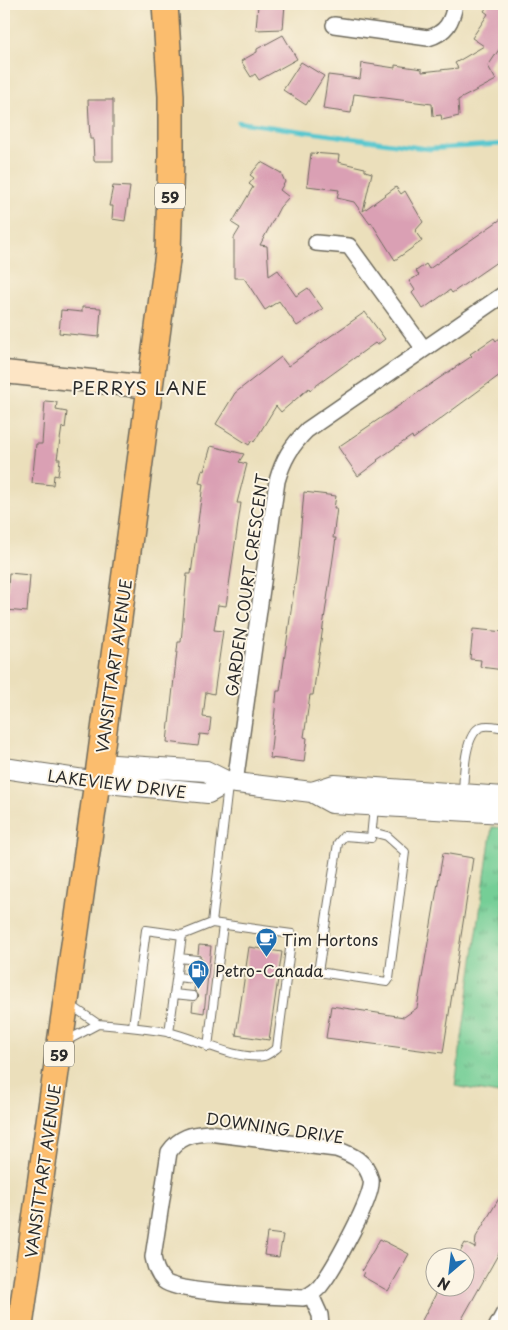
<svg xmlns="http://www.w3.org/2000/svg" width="508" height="1330" font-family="'Playpen Sans',sans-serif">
  <defs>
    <pattern id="park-tufts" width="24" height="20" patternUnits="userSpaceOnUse" patternTransform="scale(1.25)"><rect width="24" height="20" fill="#74ce96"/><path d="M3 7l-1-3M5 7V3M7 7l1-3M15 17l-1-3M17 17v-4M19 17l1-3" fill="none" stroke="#5fa77b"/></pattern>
  </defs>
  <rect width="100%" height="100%" fill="#fcf5e5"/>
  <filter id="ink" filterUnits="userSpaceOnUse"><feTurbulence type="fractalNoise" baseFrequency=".02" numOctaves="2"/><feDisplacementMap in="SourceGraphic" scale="10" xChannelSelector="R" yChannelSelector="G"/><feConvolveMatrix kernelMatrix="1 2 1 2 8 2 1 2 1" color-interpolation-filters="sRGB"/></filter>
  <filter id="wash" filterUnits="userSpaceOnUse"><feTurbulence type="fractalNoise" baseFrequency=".0096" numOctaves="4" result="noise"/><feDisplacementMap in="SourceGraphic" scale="20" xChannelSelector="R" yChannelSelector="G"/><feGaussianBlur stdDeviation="1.12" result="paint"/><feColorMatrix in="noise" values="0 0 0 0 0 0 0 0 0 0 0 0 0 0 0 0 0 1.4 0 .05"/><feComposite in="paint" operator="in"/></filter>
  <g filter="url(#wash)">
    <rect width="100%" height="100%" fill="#ebdfbb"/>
    <path fill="url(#park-tufts)" stroke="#507c60" d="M492,827L504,828V1095L455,1086Z"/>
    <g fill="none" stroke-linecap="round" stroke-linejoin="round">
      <path stroke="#5ac7cf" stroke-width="4.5" d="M238,122L429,149L504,144"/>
    </g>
    <g id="blocks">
      <path fill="#daa0b4" d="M258,4H285L283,29L256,30Z
        M489,4H504V42L488,66L496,80L458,100L459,116L442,120L441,115L433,116L432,104L354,94L351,113L323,109L328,75L360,79L362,63L395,68V65L422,69V72L458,68L455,63L484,46L472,38L488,14L484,11Z
        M283,35L297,59L259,80L255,74L251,77L241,61L257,52V49Z
        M301,62L324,76L306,105L283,90Z
        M88,100H113V161H94L93,139H90Z
        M311,153L339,155L338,162L365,168V171L372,173L363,211L396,187L401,194L405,191L423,222L415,231L422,241L395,260L371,222L370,224L354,202L337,198L339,190L307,186Z
        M261,162L281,173L285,182L280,190L289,197L280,207L260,245L267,246L269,276L278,270L296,296L308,288L323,309L297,326L279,301L265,310L244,278H234V238L240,228L232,223L253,187L249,184L254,178L250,175Z
        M113,186L130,187L125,221L112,219L113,206H109Z
        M504,217V257L452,293L450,290L423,309L412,293L415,290L409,281L419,275L416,271L426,264L429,269Z
        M82,307L101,308L99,337L59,333L61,310L82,312Z
        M365,312L385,339L377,345L375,343L310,390L309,388L281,412L276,406L254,442L252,440L249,445L216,424L235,393L281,357L288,366Z
        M504,335V372L413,439L412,436L377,460L378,461L358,476L338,447L472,356L470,354L494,338L496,341Z
        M45,401L57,402L56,410L67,412L65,428L62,427L57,459H60L58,476L54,475L53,485L32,483L36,444H42Z
        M211,446L244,454L239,462L247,464L237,503H241L226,606L218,605L214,630L223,631L214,694L206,692L203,717L211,718L209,735L200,734L198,746L167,742L178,642H181L187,574H191L203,484L199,483L202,470L204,471Z
        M304,492L336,496L334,508H337L333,538H336L313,695H310L304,737L307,738L304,762L270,758L277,691H280L298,560Z
        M9,573L30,575L27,612L6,610Z
        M473,629L504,632V670L480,667L481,660L470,659Z
        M443,853L473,858L443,1053L326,1038L331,1006L404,1017L417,1008Z
        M199,945L211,946L204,1013L192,1011L193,1002L199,996L194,990L195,985L201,979L196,973V966L203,960L198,954Z
        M249,947L282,952L269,1040L236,1035Z
        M504,1190V1244L458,1326H419L439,1288H466V1258H457L465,1243L475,1248L476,1237Z
        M267,1233L283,1235L279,1257L264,1255Z
        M380,1239L409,1254L388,1291L362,1276L364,1272L362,1270Z"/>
    </g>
  </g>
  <g filter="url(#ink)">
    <use href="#blocks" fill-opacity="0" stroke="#6e6a5d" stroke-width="1"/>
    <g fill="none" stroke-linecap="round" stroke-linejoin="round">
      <defs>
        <path id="service" d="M463,793C464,776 464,734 481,727C488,724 497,727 504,728
          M372,832L387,836L405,852L389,979L387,982L380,981L318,972L338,843L344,836L371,838L374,807
          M182,935L212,923
          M179,958L197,960
          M177,977L195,979
          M174,994L193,996
          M98,1024C121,1026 144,1028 167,1032C197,1038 232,1060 264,1056C268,1055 273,1051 277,1048L292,934L212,923L228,786
          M133,1026L146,930L182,935L169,1033
          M66,1041L98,1024L69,1004
          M208,1047L223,925"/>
        <path id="minor" d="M334,25L428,38C446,33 452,22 455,4
          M316,243L349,246L424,349
          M235,783L277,481C283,460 291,446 307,430L504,294
          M209,1133L336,1149C353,1155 366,1161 371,1180C375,1195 334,1267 324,1281C319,1289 311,1295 303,1298C278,1296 179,1294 164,1281C157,1274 155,1266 153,1257L169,1152C179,1137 192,1134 209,1133Z
          M311,1295L320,1315L321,1326
          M497,1326L504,1313"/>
        <path id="tertiary" d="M99,764L206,771L228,782L312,792L332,803L504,813
          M4,768L97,782L208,793L228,782
          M312,792L334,785L504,797"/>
        <path id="secondary" d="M4,372L150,387"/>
        <path id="primary" d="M20,1326L97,782L168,253L171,156V96L165,4"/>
      </defs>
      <use href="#service" stroke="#6e6a5d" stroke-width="10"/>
      <use href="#minor" stroke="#6e6a5d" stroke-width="18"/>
      <use href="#tertiary" stroke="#6e6a5d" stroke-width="22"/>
      <use href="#secondary" stroke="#6e6a5d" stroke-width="25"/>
      <use href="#primary" stroke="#6e6a5d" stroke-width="28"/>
      <use href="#service" stroke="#fff" stroke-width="8"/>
      <use href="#minor" stroke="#fff" stroke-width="15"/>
      <use href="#tertiary" stroke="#fff" stroke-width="20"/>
      <use href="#secondary" stroke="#fde5c5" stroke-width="22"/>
      <use href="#primary" stroke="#fbbd6e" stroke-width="25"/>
    </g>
  </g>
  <defs>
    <symbol id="cafe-pin" viewBox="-11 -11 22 30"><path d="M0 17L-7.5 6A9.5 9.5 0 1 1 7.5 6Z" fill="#1f6fb2" stroke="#fcf5e5"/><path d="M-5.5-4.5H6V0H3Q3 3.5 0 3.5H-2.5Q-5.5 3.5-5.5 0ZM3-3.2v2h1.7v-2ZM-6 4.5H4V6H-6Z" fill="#fff"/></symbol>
    <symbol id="fuel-pin" viewBox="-11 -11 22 30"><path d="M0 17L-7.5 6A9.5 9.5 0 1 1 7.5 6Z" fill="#1f6fb2" stroke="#fcf5e5"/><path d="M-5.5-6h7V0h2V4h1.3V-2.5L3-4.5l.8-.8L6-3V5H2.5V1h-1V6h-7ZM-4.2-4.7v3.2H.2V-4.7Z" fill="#fff"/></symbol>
  </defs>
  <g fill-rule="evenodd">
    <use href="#cafe-pin" x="254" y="926" width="25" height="34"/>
    <use href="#fuel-pin" x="186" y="958" width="25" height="34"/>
  </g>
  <g text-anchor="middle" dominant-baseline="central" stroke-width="4" stroke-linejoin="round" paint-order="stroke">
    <g fill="#fcf5e5" stroke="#6a6863" stroke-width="1">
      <rect x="155" y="183.5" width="30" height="25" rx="4"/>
      <rect x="44" y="1041.5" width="30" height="25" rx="4"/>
    </g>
    <g font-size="15" font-weight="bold" fill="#2b2b2b">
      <text x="170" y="196">59</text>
      <text x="59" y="1054">59</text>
    </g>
    <g font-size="16" fill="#2b2b2b" stroke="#fcf5e5">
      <text transform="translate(246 585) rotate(-82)">GARDEN COURT CRESCENT</text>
      <text transform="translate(113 666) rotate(-82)">VANSITTART AVENUE</text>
      <text transform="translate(117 783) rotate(7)">LAKEVIEW DRIVE</text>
      <text transform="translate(275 1127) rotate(8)">DOWNING DRIVE</text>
      <text transform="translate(42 1171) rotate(-82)">VANSITTART AVENUE</text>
    </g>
    <g font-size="16" fill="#2b2b2b" stroke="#fcf5e5" text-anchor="start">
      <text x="282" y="939">Tim Hortons</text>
      <text x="215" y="970">Petro-Canada</text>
    </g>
    <g font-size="18" letter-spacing="1" fill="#2b2b2b" stroke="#fcf5e5">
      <text x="140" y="387">PERRYS LANE</text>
    </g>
  </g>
  <rect width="508" height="1330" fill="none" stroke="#fcf5e5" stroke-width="20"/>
  <g transform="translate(450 1272) rotate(208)"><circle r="24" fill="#fcf5e5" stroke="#a8a49b"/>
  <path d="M0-4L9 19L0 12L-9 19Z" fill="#1f6fb2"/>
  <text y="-8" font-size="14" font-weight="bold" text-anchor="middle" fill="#2b2b2b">N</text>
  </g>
</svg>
